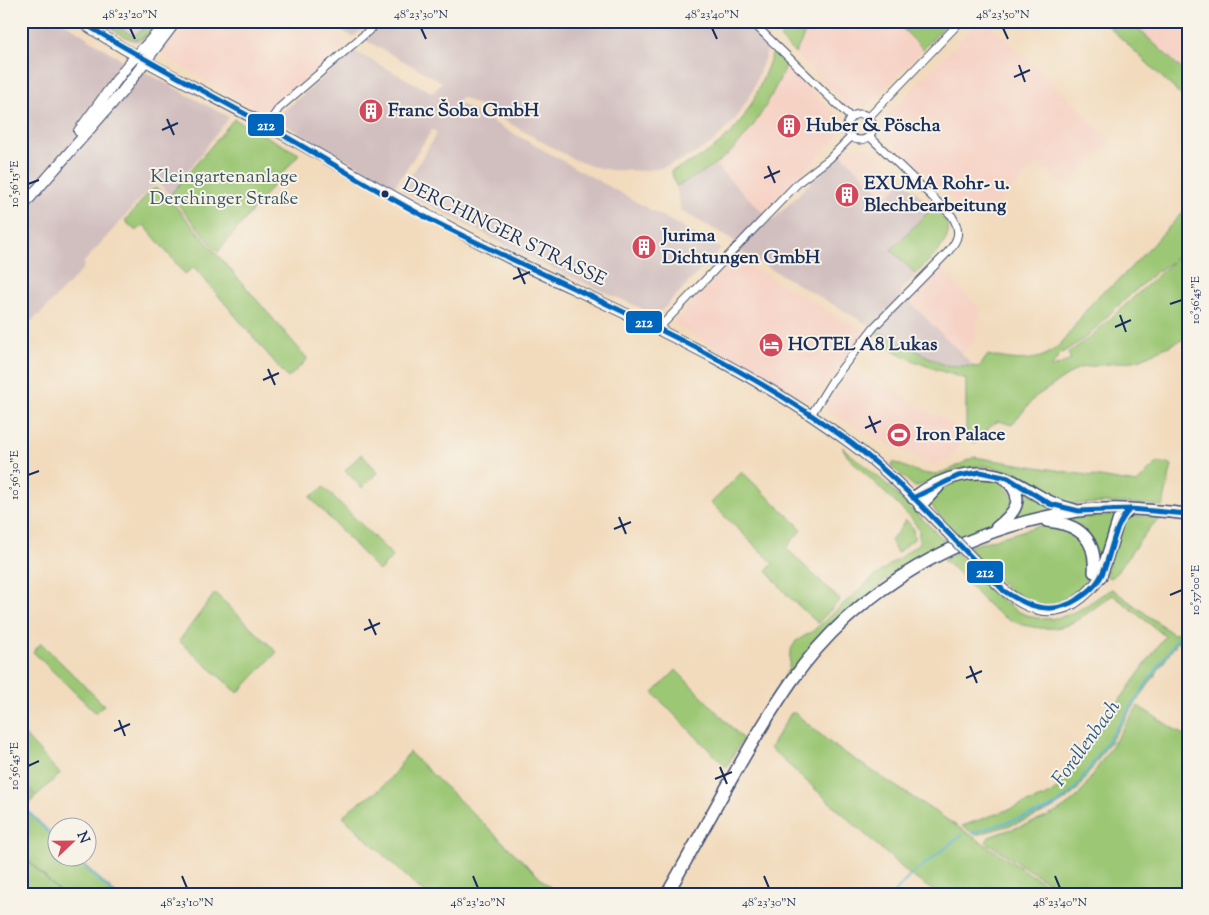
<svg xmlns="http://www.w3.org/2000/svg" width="1209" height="915" font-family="'Sorts Mill Goudy',serif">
  <rect width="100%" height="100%" fill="#f7f3e8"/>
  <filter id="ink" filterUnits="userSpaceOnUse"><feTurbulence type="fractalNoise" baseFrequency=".02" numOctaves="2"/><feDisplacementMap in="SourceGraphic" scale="10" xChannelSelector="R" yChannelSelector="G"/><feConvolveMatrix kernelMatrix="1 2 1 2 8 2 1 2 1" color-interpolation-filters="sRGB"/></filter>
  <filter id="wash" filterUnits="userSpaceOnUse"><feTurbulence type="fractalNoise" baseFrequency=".0096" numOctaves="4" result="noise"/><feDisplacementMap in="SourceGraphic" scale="20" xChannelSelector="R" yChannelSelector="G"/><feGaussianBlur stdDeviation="1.12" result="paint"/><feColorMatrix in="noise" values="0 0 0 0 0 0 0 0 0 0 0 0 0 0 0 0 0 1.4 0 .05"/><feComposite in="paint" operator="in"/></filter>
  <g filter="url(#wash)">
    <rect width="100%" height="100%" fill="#f2dbbd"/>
    <path fill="#f6d2c5" d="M187,21H311L348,42L268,112L263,113L162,55L163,51Z
      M816,21H895L923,49L868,106H849L795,54L806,31Z
      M979,21H986L1112,140L1065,186L1038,164L983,218L966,203L961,209L884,134L883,119Z
      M1130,21H1188V60L1180,68Z
      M786,66L840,118V135L763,213L716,166L749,134L763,114Z
      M847,145L852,148L869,147L904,180L886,198L840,153Z
      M735,258L867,332L810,402L677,326L676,320Z
      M941,267L980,310L975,342L962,354L908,299Z
      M851,369L966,432V436L949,460L932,466L823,410Z"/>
    <path fill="#d1bfbf" d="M21,21H62L120,59L229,117L170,195L159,184L152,186L84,262L83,269L41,313L21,329V219L30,209L21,198Z
      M101,21H161L144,42H134Z
      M326,21H372L353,37Z
      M388,21H741L768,48L752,92L735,120L713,142L691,156L661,168L641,171L610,170L591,166L575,160L462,97L457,102L721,249L662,310L654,314L538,262L402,191L437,133L435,131L432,130L395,186L282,123L279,115L354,51L433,93L442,82L365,40Z
      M840,153L886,198L904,180L932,208L891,250L916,274L900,292L976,368L944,365L920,354L741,252L732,239L681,211L676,186L716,166L772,221Z"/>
    <path fill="#9cc774" stroke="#5c7b69" d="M149,21H160C141,43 137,45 112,29L114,25L133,36L140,32Z
      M791,21H812L804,29L806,31L795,54L780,38Z
      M895,21H950L923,49Z
      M1103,21H1130L1188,75V102Z
      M773,52L786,66C757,126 740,157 676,186L671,171C736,144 750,115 773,52Z
      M234,119L299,154L218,252L170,195Z
      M156,188L165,194L307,358L306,361L288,378L194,267L185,274L144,225L136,231L125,221L151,190Z
      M1188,207V245L1170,263L1155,273L1120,304L1084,339L1060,354L1051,368L1071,360L1068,353L1089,338L1188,248V337L1139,360L1079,368L1035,397L1012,425L999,421L993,424L975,443L966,436V379C943,371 882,356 876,330L944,365L979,367L988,355C1064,373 1059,336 1102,292C1106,289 1111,287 1115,284Z
      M932,208C936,212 943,217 946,222C957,239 926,263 916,274L891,250Z
      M842,447L883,481L948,544L919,559L882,583L784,684L781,683L789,668L790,651L796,641L813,631L875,576L919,543V530L912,519L848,457Z
      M361,454L378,472L362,488L345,471Z
      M974,457L1137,483L1157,462L1172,465L1163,506L1121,503L1061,504L1004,470L985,466L963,468L915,487L891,466L892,463H896C934,480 937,477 974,457Z
      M742,472L802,529L786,548L840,600L818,623L788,596L767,571L773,563L711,503Z
      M963,478C991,478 999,472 1014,500L1001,520L969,532L960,538L935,511L931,503C937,489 950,484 963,478Z
      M1016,486L1060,510L1014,519Z
      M324,487L393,556L379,571L310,497Z
      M1121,514L1102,568L1083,528L1066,519Z
      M1135,516L1163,517L1150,527L1114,576L1109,578L1106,575C1111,556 1114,521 1135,516Z
      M906,520L913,528L914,539L897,553L891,541Z
      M1050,525C1057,527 1066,528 1072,531C1111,551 1082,625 1027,601C1004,591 985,564 968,547L1039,526Z
      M956,552C987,585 1020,636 1072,613C1087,607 1098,596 1112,589L1173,634L1178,633L1188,620V648L1178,641L1078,789C1051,817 1012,824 976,835L962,826L1047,796L1058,788L1165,636L1113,595C1098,604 1084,618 1067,625C1057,629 1045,629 1033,627C987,620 975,583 942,559Z
      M215,593L277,652L238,693L179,641Z
      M41,643L104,705L96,713L33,652Z
      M676,670L743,739L726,767L653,693Z
      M1138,706L1188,738V894H1066L986,842L989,837C1024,823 1052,822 1080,794Z
      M791,713H795L834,746L1061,894H938L910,875L770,748Z
      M21,731L60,774L36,796L21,779Z
      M409,752L557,894H425L343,817C352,804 368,799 380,789C392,778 400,765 409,752Z
      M21,782L35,797L25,808L57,839L58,858H77L116,894H62L21,853Z
      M21,854L61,894H21Z"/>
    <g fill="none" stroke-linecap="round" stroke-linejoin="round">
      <path stroke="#58b5d6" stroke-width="2" d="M21,805L58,842
        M972,833L1044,811L1057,805L1075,789L1188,623
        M75,858L114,894
        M893,894L910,876L963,834"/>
    </g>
  </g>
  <g filter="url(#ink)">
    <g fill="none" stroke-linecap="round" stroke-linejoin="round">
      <defs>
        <path id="street" d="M751,21L850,117
          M847 127a13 13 0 1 1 26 0a13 13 0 1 1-26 0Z
          M869,117L961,21
          M267,126L279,108L380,21
          M659,328L799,182L829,159L851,137
          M811,415L832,381L874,327L948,252C959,239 961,231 952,216L869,136"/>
        <path id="secondary" d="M80,21C139,61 204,91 266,125C349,171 430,219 515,261C631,317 750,367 853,445C887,470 916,501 946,531
          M79,131L127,66L168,21
          M21,208L122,92L176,21
          M973,559C999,586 1032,627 1074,603C1085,596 1094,587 1101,576"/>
        <path id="primary" d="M913,498C940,477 981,464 1013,481C1038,494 1045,503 1075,510
          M920,506L938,487
          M1047,521C1078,524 1097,538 1094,572
          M996,528C1014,514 1028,498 1005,479
          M1101,576L1119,519L1130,509
          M667,894C708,823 745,749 791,682C858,586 964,528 1078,511C1115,506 1152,510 1188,514"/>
      </defs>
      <use href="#street" stroke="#3b496c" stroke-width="9"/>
      <use href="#secondary" stroke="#3b496c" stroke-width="12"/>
      <use href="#primary" stroke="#3b496c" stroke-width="14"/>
      <use href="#street" stroke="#fff" stroke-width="7"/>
      <use href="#secondary" stroke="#fff" stroke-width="10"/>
      <use href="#primary" stroke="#fff" stroke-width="11"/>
      <defs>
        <path id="secondary-bridge" d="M946,531L973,559"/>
      </defs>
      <use href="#secondary-bridge" stroke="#3b496c" stroke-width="12" stroke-linecap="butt"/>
      <use href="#secondary-bridge" stroke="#fff" stroke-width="10"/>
      <defs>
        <path id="bus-1" d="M80,21C141,59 205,91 267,126C321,156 374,190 429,219C571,291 721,347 850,442C906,484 955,542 1004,591C1028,607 1052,616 1078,599C1086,594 1095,587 1100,578C1113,555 1111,529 1130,509
          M913,498L958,476L980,472L1008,478L1050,504L1079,511L1130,509L1188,514"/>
      </defs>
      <use href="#bus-1" stroke="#f7f3e8" stroke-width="9"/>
      <use href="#bus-1" stroke="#0065bd" stroke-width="5"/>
    </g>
  </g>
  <path fill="none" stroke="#1b2f5e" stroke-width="2" d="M130,28L135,39M421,28L426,39M712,28L717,39M1003,28L1008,39M1019,65L1025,82M1014,77L1030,70M167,119L174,135M162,130L178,123M768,166L775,183M764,178L780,171M28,184L39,180M518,268L525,284M513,279L530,272M1170,304L1182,300M1120,315L1126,332M1115,327L1131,320M268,369L275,385M263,380L279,373M869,416L876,433M865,428L881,421M28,475L39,471M619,517L626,534M614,529L631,522M1170,595L1182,590M369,619L376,635M364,630L380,623M970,666L977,683M966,678L982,671M119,720L125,736M114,731L130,724M28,766L39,761M720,767L727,784M715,779L732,772M182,876L187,888M473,876L478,888M764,876L769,888M1055,876L1060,888"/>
  <defs>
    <symbol id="building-disc" viewBox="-11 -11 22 22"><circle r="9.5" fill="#d1495b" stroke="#f7f3e8"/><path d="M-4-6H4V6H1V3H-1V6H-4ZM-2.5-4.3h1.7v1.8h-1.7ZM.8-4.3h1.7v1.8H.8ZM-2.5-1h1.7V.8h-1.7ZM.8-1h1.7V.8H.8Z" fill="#fff"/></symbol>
    <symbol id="hotel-disc" viewBox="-11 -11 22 22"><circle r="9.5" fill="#d1495b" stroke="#f7f3e8"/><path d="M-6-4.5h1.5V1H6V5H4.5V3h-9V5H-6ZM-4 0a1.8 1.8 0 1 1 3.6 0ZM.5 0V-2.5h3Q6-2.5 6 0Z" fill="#fff"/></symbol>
    <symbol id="stadium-disc" viewBox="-11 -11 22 22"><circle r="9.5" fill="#d1495b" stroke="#f7f3e8"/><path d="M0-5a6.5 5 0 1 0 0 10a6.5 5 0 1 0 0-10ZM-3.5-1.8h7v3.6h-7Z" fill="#fff"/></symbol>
  </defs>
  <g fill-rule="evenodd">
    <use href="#building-disc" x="357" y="97" width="28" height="28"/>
    <use href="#building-disc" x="775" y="112" width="28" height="28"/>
    <use href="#building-disc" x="833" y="181" width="28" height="28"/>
    <use href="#building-disc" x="630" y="233" width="28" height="28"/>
    <use href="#hotel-disc" x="757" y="331" width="28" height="28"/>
    <use href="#stadium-disc" x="885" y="421" width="28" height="28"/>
  </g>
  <circle fill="#1b2f5e" stroke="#f7f3e8" stroke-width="2" cx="385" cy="194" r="4.5"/>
  <g text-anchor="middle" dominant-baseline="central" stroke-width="4" stroke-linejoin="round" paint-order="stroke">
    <g font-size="19" font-weight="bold" fill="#1b2f5e" stroke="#f7f3e8" text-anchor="start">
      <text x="388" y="111">Franc Šoba GmbH</text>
      <text x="806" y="126">Huber &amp; Pöscha</text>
      <text x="864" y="184">EXUMA Rohr- u.<tspan x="864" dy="22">Blechbearbeitung</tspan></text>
      <text x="662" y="236">Jurima<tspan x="662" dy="22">Dichtungen GmbH</tspan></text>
      <text x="788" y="345">HOTEL A8 Lukas</text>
      <text x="916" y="435">Iron Palace</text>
    </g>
    <g font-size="19" fill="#3b5564" stroke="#f7f3e8">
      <text x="224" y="177">Kleingartenanlage<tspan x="224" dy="22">Derchinger Straße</tspan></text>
    </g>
    <g font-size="19" fill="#1b2f5e" stroke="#f7f3e8">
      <text transform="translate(504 233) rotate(26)">DERCHINGER STRASSE</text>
    </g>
    <g font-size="20" font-style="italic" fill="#2d5782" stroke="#f7f3e8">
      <text transform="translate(1087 744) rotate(-54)">Forellenbach</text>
    </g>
  </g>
  <g stroke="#f7f3e8" stroke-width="2">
    <rect x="247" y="113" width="38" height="24" rx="5" fill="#0065bd"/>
    <rect x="625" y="310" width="38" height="24" rx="5" fill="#0065bd"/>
    <rect x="966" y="560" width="38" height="24" rx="5" fill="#0065bd"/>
  </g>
  <g font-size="14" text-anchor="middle" font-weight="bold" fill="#fff">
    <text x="266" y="130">212</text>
    <text x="644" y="327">212</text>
    <text x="985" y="577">212</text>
  </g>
  <rect width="1209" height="915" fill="none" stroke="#f7f3e8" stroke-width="55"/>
  <g transform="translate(72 842) rotate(68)"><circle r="24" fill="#f7f3e8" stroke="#9fa5b1"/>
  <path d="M0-4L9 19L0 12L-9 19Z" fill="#d1495b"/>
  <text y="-8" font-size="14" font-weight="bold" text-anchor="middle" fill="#1b2f5e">N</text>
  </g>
  <rect x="28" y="28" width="1154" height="860" fill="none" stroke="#1b2f5e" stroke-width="2"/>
  <g font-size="12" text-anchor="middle" fill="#1b2f5e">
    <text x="130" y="18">48°23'20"N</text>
    <text x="421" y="18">48°23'30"N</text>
    <text x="712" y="18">48°23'40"N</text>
    <text x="1003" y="18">48°23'50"N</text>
    <text transform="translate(14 184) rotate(-90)" y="4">10°56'15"E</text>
    <text transform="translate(1195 300) rotate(-90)" y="4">10°56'45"E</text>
    <text transform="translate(14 475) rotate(-90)" y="4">10°56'30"E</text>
    <text transform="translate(1195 590) rotate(-90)" y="4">10°57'00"E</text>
    <text transform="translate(14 766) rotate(-90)" y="4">10°56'45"E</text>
    <text x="187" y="906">48°23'10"N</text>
    <text x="478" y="906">48°23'20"N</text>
    <text x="769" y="906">48°23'30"N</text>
    <text x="1060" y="906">48°23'40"N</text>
  </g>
</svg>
